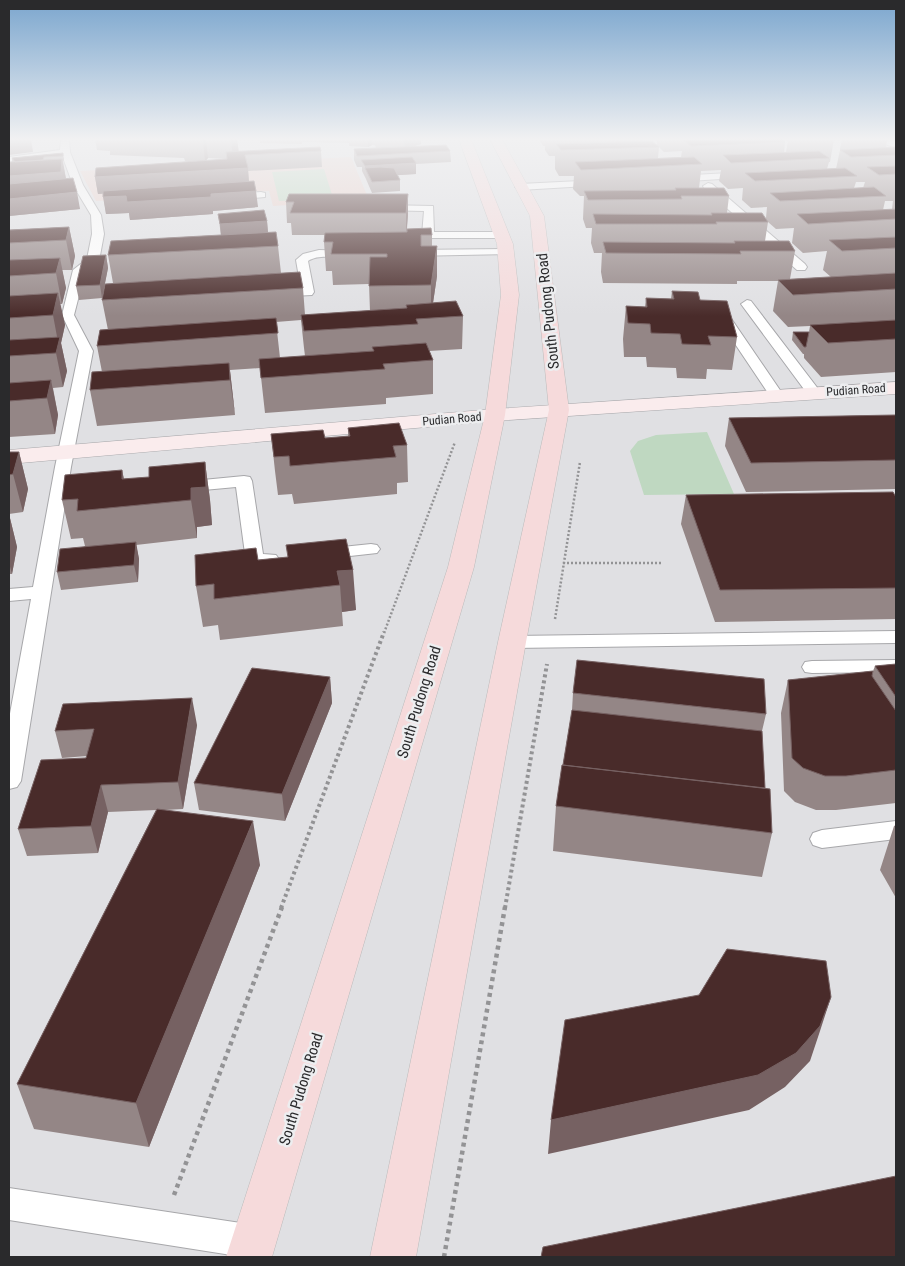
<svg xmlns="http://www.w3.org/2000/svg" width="905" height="1266" font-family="'Roboto Condensed',sans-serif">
  <rect width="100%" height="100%" fill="#e0e0e3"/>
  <path fill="#ead0ca" d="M351,157L369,200L273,206L269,191L96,201L80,171Z"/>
  <path fill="#bfd8c1" d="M324,169L333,198L279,201L272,172Z
    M707,432L734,494L644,495L630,451L638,441L656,435Z"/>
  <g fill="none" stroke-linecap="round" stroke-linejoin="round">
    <defs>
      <path id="lane" d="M61,139H69L70,152L83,185L101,215L104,234L99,261L85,272L74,315L93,351L71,467L21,781L17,787L9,789V719L31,599L9,601V589L33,587L55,467L79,351L62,315L73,270L87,259L92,234L91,215L73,185L62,155L9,163V157L60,150Z
        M872,139H886L896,142V148Z
        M748,172L751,173V177L674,182L669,179L674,176Z
        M600,180L605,183L604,185L520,190L515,187L520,184Z
        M708,183L712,184L805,264L807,267L805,270H797L704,188L703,186Z
        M261,192L265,193V197L229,200L224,197L229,194Z
        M382,205L433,206L434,232H502L508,235L502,238H428L422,235L424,211L378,210L377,208L378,206Z
        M506,249L510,250L512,252L510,254L411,256L405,253L411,250Z
        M319,250L352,251L358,254C348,263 323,251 308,261L314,292L312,295L272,297L270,294L272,291L301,289L296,260L303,254Z
        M747,300L751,301L819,390L821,393L819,396H809L741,304Z
        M723,313L728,314L784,396L782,399H772L770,396L717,317Z
        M244,476L250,477L252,481L263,554L276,555L279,559L276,563L255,567L248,565L246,561L236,487L182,492L176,491L174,487L176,483L182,482Z
        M371,544L377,545L380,549L377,553L323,559L317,558L314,554L317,550L323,549Z
        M896,631V643L512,648L505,646L502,642L505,638L512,636Z
        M896,660V672L812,673L805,672L802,667L805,662L812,661Z
        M896,821V839L822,848L813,845L810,839L813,833L822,830Z
        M9,1188L254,1225L266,1230L271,1242L266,1254L258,1257H244L9,1220Z"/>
      <path id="secondary" d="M896,382V394L495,421L9,464V450L495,409Z"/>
      <path id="primary" d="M459,139H471L513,244L519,295L505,415L474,567L272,1257H226L448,567L485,415L501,295L497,244Z
        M490,139H502L544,216L569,410L526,642L416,1257H370L498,642L549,410L530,216Z"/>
    </defs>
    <use href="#lane" stroke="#a7a7aa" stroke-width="2"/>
    <use href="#secondary" stroke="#a7a7aa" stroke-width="1"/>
    <use href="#primary" stroke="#bbb" stroke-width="1"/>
    <path stroke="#939395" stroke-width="2.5" stroke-dasharray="2 2" stroke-linecap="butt" d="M563,563H663
      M555,619L580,462
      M384,633L455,442"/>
    <path stroke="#939395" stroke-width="4" stroke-dasharray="3 3" stroke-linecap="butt" d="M281,908L384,632
      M505,908L547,664"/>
    <path stroke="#939395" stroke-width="4.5" stroke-dasharray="4 4" stroke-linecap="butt" d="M174,1195L282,907
      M444,1257L505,907"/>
    <use href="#lane" fill="#fff" fill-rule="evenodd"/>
    <use href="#secondary" fill="#faeced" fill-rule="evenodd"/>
    <use href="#primary" fill="#f6dadb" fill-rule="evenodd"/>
  </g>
  <path fill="#948686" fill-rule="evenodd" d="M95,139H237L238,151H321L322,167L248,171L249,182L258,207L213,211V214L130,220L129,213L106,214L103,193L98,194L95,177L202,161H185L184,158L110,155V151L97,150ZM208,158L227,159L206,161Z
    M260,139H421V144L414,146L450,151L451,162L416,164V174L397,175L400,180V191L372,193L366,179L362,171V167H357L354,160V149L376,148L375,145H372L368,147L349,146V143L302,142V144L260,143Z
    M539,139H643V141L657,145V139H665L664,145L665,139H836H834L830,162H829L827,169H836L840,150H841L840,149L842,139H887L886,148L896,147V372L821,377L804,358V354H803L792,340L793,332H809L810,326L788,327L773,311L778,281H737V284L603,283L601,272L602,253H594L591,243L592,228H586L583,219L584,196H580L573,189L574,176H559L555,169V156H549L545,150V146H543ZM785,141H788L786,152L784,153L785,142ZM658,146L664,152L682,151L681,157L658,158L659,147ZM721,170L719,181L728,189L743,188L742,200L751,208L767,207L766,218L727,213L729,196L699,188L701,171ZM856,182H865L863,188H854ZM885,201H893L892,209L883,210ZM768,222L776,229L794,228L792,243L803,253L827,251L823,270L831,277L790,279L795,251L765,241Z
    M63,153L64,159V161H63L66,179L80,209L9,216V162H12V158Z
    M408,194V215L407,229L432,235V246H437V276L433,303L463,316L462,349L429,351L433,360V394L386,398V404L265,413L260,368L230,370L235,415L97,426L90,390L102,372L97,346L108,330L102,300L113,283L108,255L221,235L218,214L267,221L268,232L278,246L281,273L303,288L305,315L370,311L369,284L333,285L332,271H326L324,242L325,235H292L291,223H287L286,202ZM301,320L304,348L305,356L280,358L276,322Z
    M69,227L75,256L72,270H62L66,288L62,304H60L65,325L61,343L67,371L63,387L53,388L58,415L55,434L9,437V230Z
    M106,255L108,268L102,298L79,300L76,286Z
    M672,291L700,300L737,337L732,370L707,369L706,379L677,378L676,368L647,367L646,357H624L623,339L626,306L645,307L646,298L671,299Z
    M896,415V489L746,492L725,446L729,418Z
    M348,428L407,445L408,482L397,483V494L294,504L292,494L278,495L275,471L271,434L325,438L348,436Z
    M9,452H19L28,489L23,512L9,514Z
    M205,462L210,500L212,525L197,527V538L136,545L139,559L138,582L61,590L57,572L85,546L83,538L71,539L62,500L122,470L124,479L149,477Z
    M686,495L896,497V619L715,622L681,524Z
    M9,514L17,547L12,574H9Z
    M346,539L356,610L342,612L343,626L220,640L218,625L203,627L196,586L258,560L287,557Z
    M896,664V803L836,810H816L795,802L784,791L781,713L788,680L873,671L875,666Z
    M330,677L332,703L285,821L199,810L194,783Z
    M573,693L766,714L762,731L765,788L772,833L762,877L553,851L556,806L572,710Z
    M197,725L183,809L165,810L260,865L149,1147L34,1129L17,1084L156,810L108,812L98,853L27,856L18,829L86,758L87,756L62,758L55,731Z
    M896,825V898L880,870L894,826Z"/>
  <path fill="#766162" d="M9,139H31L33,152L9,155Z
    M203,139H206L208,158L205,161Z
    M231,139H237L239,153L233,159Z
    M368,139H371L372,145L368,147Z
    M404,139H421V144L405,149Z
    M62,159L66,179L9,197V176Z
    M416,163V174L369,177L365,168V177V166Z
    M248,168L249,184L98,194L95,177Z
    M256,191L258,207L213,211V214L130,220L129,213L106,214L103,197L126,196L211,194Z
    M77,192L80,209L9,216V199Z
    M408,194V215L406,235V213Z
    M267,221L268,233L221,236L220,224Z
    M69,227L75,256L72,270L66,240Z
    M437,246V276L431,316V285Z
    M106,255L108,268L102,298L100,285Z
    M60,258L66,288L62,304L56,273Z
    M58,293L65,325L61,343L67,371L63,387L56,353L58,342L53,315Z
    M229,363L233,397L235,415L230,380Z
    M51,380L58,415L55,434L47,398Z
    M19,452L28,489L23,512L13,474Z
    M205,462L210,500L212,525L197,527V538L191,500V488Z
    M122,470L129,506L122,479Z
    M9,514L17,547L12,574L9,563Z
    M136,542L139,559L138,582L134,565Z
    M353,570L356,610L342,612L340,585L337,571Z
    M330,677L332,703L285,821L282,794Z
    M192,698L197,725L183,809L178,782Z
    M101,785L108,812L98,853L91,826Z
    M253,821L260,865L149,1147L136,1103Z
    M831,997L820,1031L810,1061L785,1087L749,1110L548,1154L551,1120Z"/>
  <path fill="#492b2a" stroke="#766162" d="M781,139L785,142L691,146L683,140Z
    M652,141L659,147L561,150L556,144Z
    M446,145L450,151L357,156L354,149Z
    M320,147L321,151L245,155L248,168L95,177L96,168L227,159L226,152Z
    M896,147V155L851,157L840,150Z
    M819,151L829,158L731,163L723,155Z
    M63,153V156L44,157L43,160L15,162L12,158Z
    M412,157L416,163L365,166L361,160Z
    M694,157L702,164L581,170L575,162Z
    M62,159L61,172L9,176V162Z
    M896,166V174L879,175L867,167Z
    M380,167L394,168L400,180L372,182L365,168Z
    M845,168L857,176L755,181L745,173Z
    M73,178L77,192L9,199V184Z
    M254,181L256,191L211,194V197L127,202L126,196L103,197V191Z
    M874,187L886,196L780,201L770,193Z
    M675,188H724L729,196H681L682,199L588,200L584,191L676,190Z
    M289,194H408L406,213H290L294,202H286Z
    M896,209V219L808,224L797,214Z
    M264,210L267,221L220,224L218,214Z
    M711,213H762L768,222H716L717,224H596L593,214L712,215Z
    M69,227L66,240L9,243V230Z
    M431,228L432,235H421V246H437L431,285L369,286L370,257H387V254H331L333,242H324L325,233L407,232V229Z
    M276,232L278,246L108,255L111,241Z
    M896,237V248L842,251L829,240Z
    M734,241H789L795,251H740L741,254L606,253L603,242L735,243Z
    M106,255L100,285L76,286L83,256Z
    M60,258L56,273L9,276V260Z
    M300,272L303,288L102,300L105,284Z
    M896,273V289L793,295L778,280Z
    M672,291L698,292L700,300L727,301L737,337L708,336L711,345L682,344L680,334L651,333L650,324L628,323L626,306L647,307L646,298L674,299Z
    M58,293L53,315L9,318V296Z
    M456,301L463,316L416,319L418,324L304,331L301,315L407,308L406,305Z
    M276,318L278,333L97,346L100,330Z
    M896,320V339L828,343L810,325Z
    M793,332H809L806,347H804Z
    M60,337L56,353L9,356V340Z
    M426,343L433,360L383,364L385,369L261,378L259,359L374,351L372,347Z
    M229,363L230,380L90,390L92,372Z
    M51,380L47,398L9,401V383Z
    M896,415V460L751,463L729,418Z
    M399,423L407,445L393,446L396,457L290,466L289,456L274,457L271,434L323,430L325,438L338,437L350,436L348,428Z
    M9,452H19L13,474L9,475Z
    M205,462L206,487L191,488V500L77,511L78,499L62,500L65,475L122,470V479L149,477V467Z
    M893,492L896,497V588L720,590L686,495Z
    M346,539L353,570L337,571L340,585L214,599V584L196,586L195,555L256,548L258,560L288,557L286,545Z
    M136,542L134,565L57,572L60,549Z
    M577,660L764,679L766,714L573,693Z
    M896,664V697L875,666Z
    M252,668L330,677L282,794L194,783Z
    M873,671L872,676L896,711V770L846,776H825L803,768L792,758L788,680Z
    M192,698L178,782L101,785L91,826L18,829L41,760L86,758L94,729L55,731L63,704Z
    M572,710L762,731L765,788L563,765Z
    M562,765L770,789L772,833L556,806Z
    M157,809L253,821L136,1103L17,1084Z
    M727,949L826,961L831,997L820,1026L796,1053L758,1075L551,1120L565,1020L699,995Z
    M896,1176V1257H541L543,1247Z"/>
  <linearGradient id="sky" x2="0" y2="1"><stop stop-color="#7ba6ce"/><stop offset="0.44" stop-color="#f1f1f2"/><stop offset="1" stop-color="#f1f1f2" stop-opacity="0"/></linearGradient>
  <rect width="905" height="316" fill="url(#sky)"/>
  <g text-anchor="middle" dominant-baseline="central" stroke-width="5" stroke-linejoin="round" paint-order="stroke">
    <g font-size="12" fill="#2a2a2c" stroke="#edeef0">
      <text transform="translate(856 390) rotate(-4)">Pudian Road</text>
      <text transform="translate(452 419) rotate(-5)">Pudian Road</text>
    </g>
    <g font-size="15" fill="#2a2a2c" stroke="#edeef0">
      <text transform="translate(548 311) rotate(-96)">South Pudong Road</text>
      <text transform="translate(419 702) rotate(-73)">South Pudong Road</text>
      <text transform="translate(301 1089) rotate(-73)">South Pudong Road</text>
    </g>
  </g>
  <rect width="905" height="1266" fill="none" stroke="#2a2a2c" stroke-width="20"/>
</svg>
